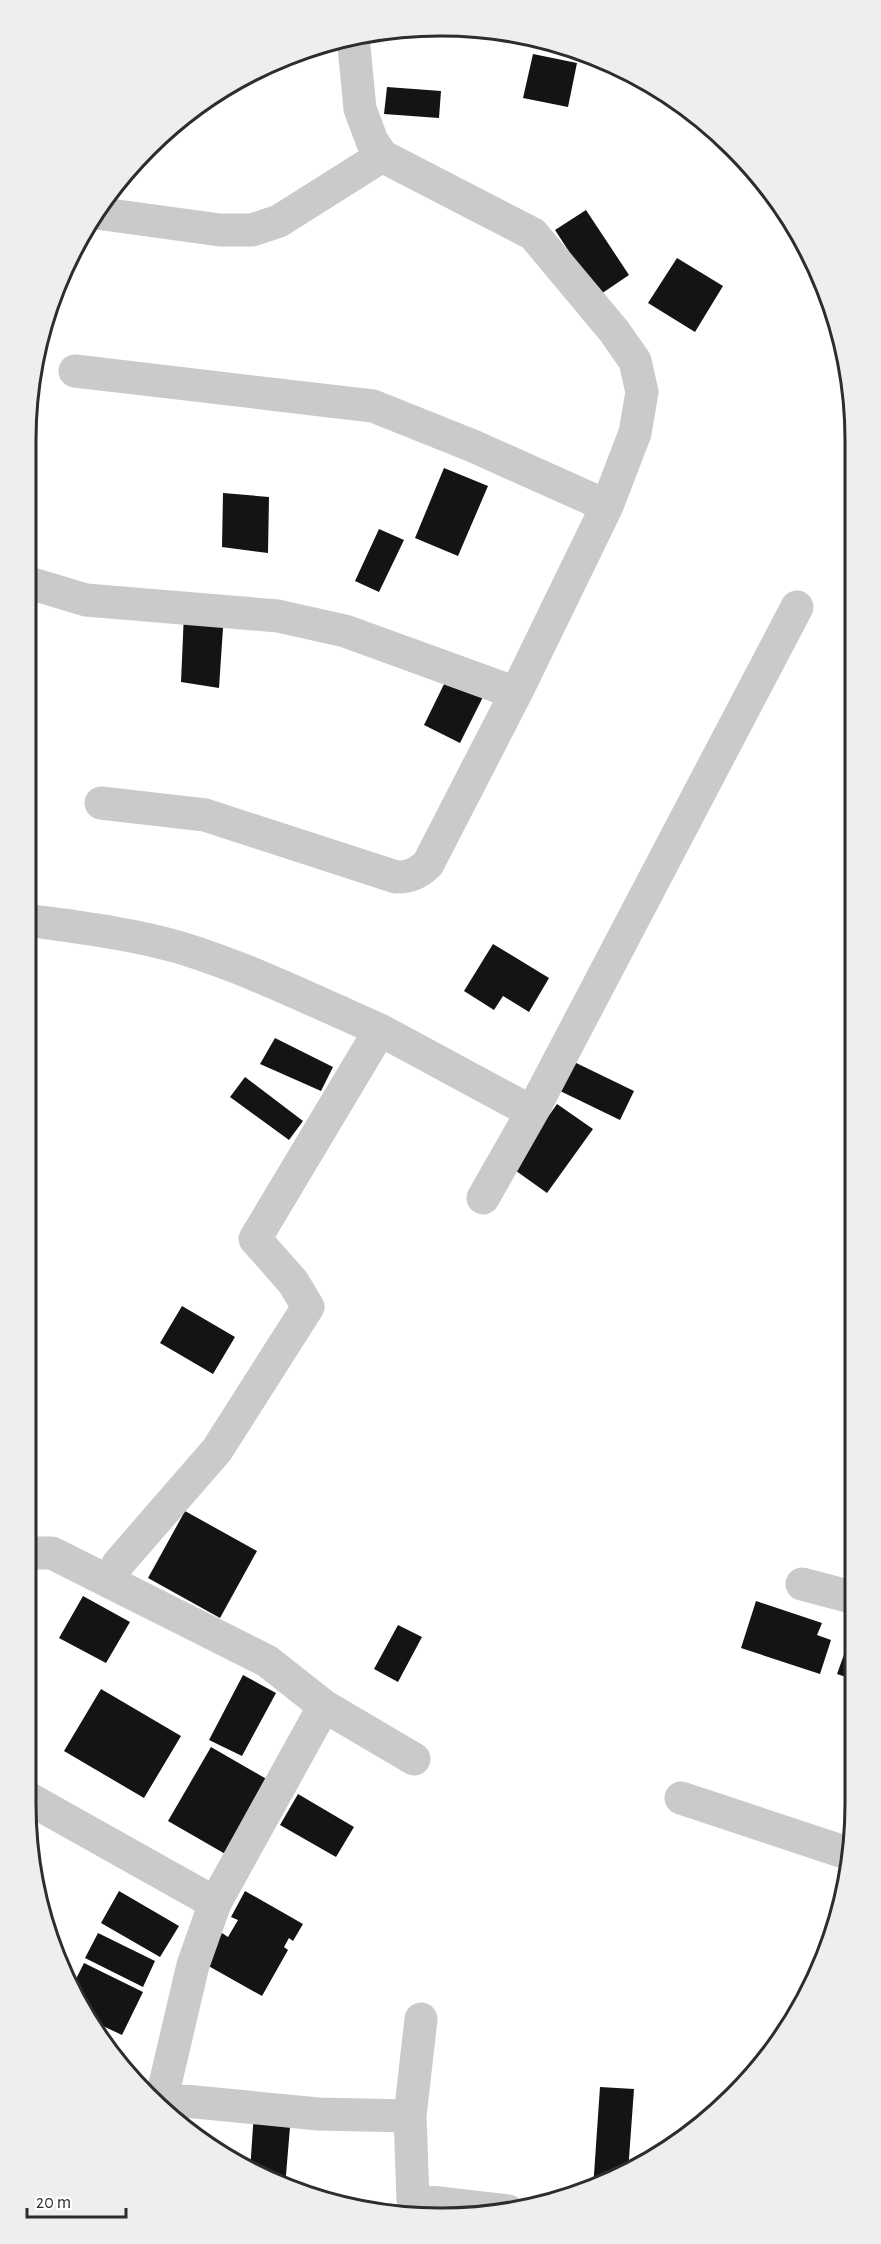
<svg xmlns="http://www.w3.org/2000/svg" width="881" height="2244" font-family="'Alegreya Sans',sans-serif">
  <rect width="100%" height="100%" fill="#fff"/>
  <path fill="#141414" d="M533,54L577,63L568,107L523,98Z
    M387,87L441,91L439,118L384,114Z
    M586,210L629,275L598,296L555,230Z
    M677,258L723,286L695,332L648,303Z
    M444,468L488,486L458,556L415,538Z
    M223,493L269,497L268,553L222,547Z
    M379,529L404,540L379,592L355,581Z
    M184,613H224L219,688L181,682Z
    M448,676L485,693L460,743L424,725Z
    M493,944L549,978L529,1012L503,996L494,1010L464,991Z
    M275,1038L333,1067L321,1091L260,1064Z
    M570,1060L634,1091L620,1120L556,1089Z
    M245,1077L303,1121L289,1140L230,1097Z
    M557,1104L593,1129L547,1193L512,1168Z
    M182,1306L235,1337L213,1374L160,1343Z
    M185,1511L257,1551L220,1618L148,1578Z
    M83,1596L130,1622L106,1663L59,1638Z
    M756,1601L822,1623L817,1635L831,1640L820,1674L741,1648Z
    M855,1624V1680L837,1674Z
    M398,1625L422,1637L398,1682L374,1669Z
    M243,1675L276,1693L242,1756L209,1740Z
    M101,1689L181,1736L144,1798L64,1751Z
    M211,1747L270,1781L227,1855L168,1821Z
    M298,1794L354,1827L336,1857L280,1825Z
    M119,1891L179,1926L160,1957L101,1923Z
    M245,1891L303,1924L293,1941L289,1938L284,1947L288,1950L262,1996L205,1964L222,1933L228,1937L238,1920L231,1917Z
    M98,1933L155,1961L143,1987L85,1958Z
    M84,1963L143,1992L122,2035L86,2018L81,2011L71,1989Z
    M600,2087L634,2089L628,2172L593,2189Z
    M254,2112L291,2115L285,2187L250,2171Z"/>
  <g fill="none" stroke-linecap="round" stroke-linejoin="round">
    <path stroke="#cacaca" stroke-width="33" d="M96,213L220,230H252L279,221L382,156
      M75,371L373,406L473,446L607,506
      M26,582L86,600L278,616L345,631L516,693
      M101,803L205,815L396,877C410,877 417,874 428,864L516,693L607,506L635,433L642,392L635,361L614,331L533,234L382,156L372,141L360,109L353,36
      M26,920C76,927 129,933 178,947C248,968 314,1001 380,1030L255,1239L293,1282L308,1307L217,1450L118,1564L111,1583
      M380,1030L532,1112
      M483,1198L532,1112L797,607
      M26,1553H52L267,1661L324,1706L414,1759
      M802,1584L855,1598
      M26,1797L215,1903
      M681,1798L847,1853
      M162,2097L193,1965L215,1903L324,1706
      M154,2098L318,2114L410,2116L413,2200L508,2211
      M410,2116L421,2019"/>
  </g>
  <path d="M0 0H881V2244H0ZM440 36H441A404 404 0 0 1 845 440V1804A404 404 0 0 1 441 2208H440A404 404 0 0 1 36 1804V440A404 404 0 0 1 440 36Z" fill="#eee" fill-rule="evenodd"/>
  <path fill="none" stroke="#2d2d2d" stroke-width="3" d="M440 36H441A404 404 0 0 1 845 440V1804A404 404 0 0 1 441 2208H440A404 404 0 0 1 36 1804V440A404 404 0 0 1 440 36Z"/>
  <path d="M27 2208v9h99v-9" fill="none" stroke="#2d2d2d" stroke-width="3"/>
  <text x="36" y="2208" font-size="18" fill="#2d2d2d" stroke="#ffffff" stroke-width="4.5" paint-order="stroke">20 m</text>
</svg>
